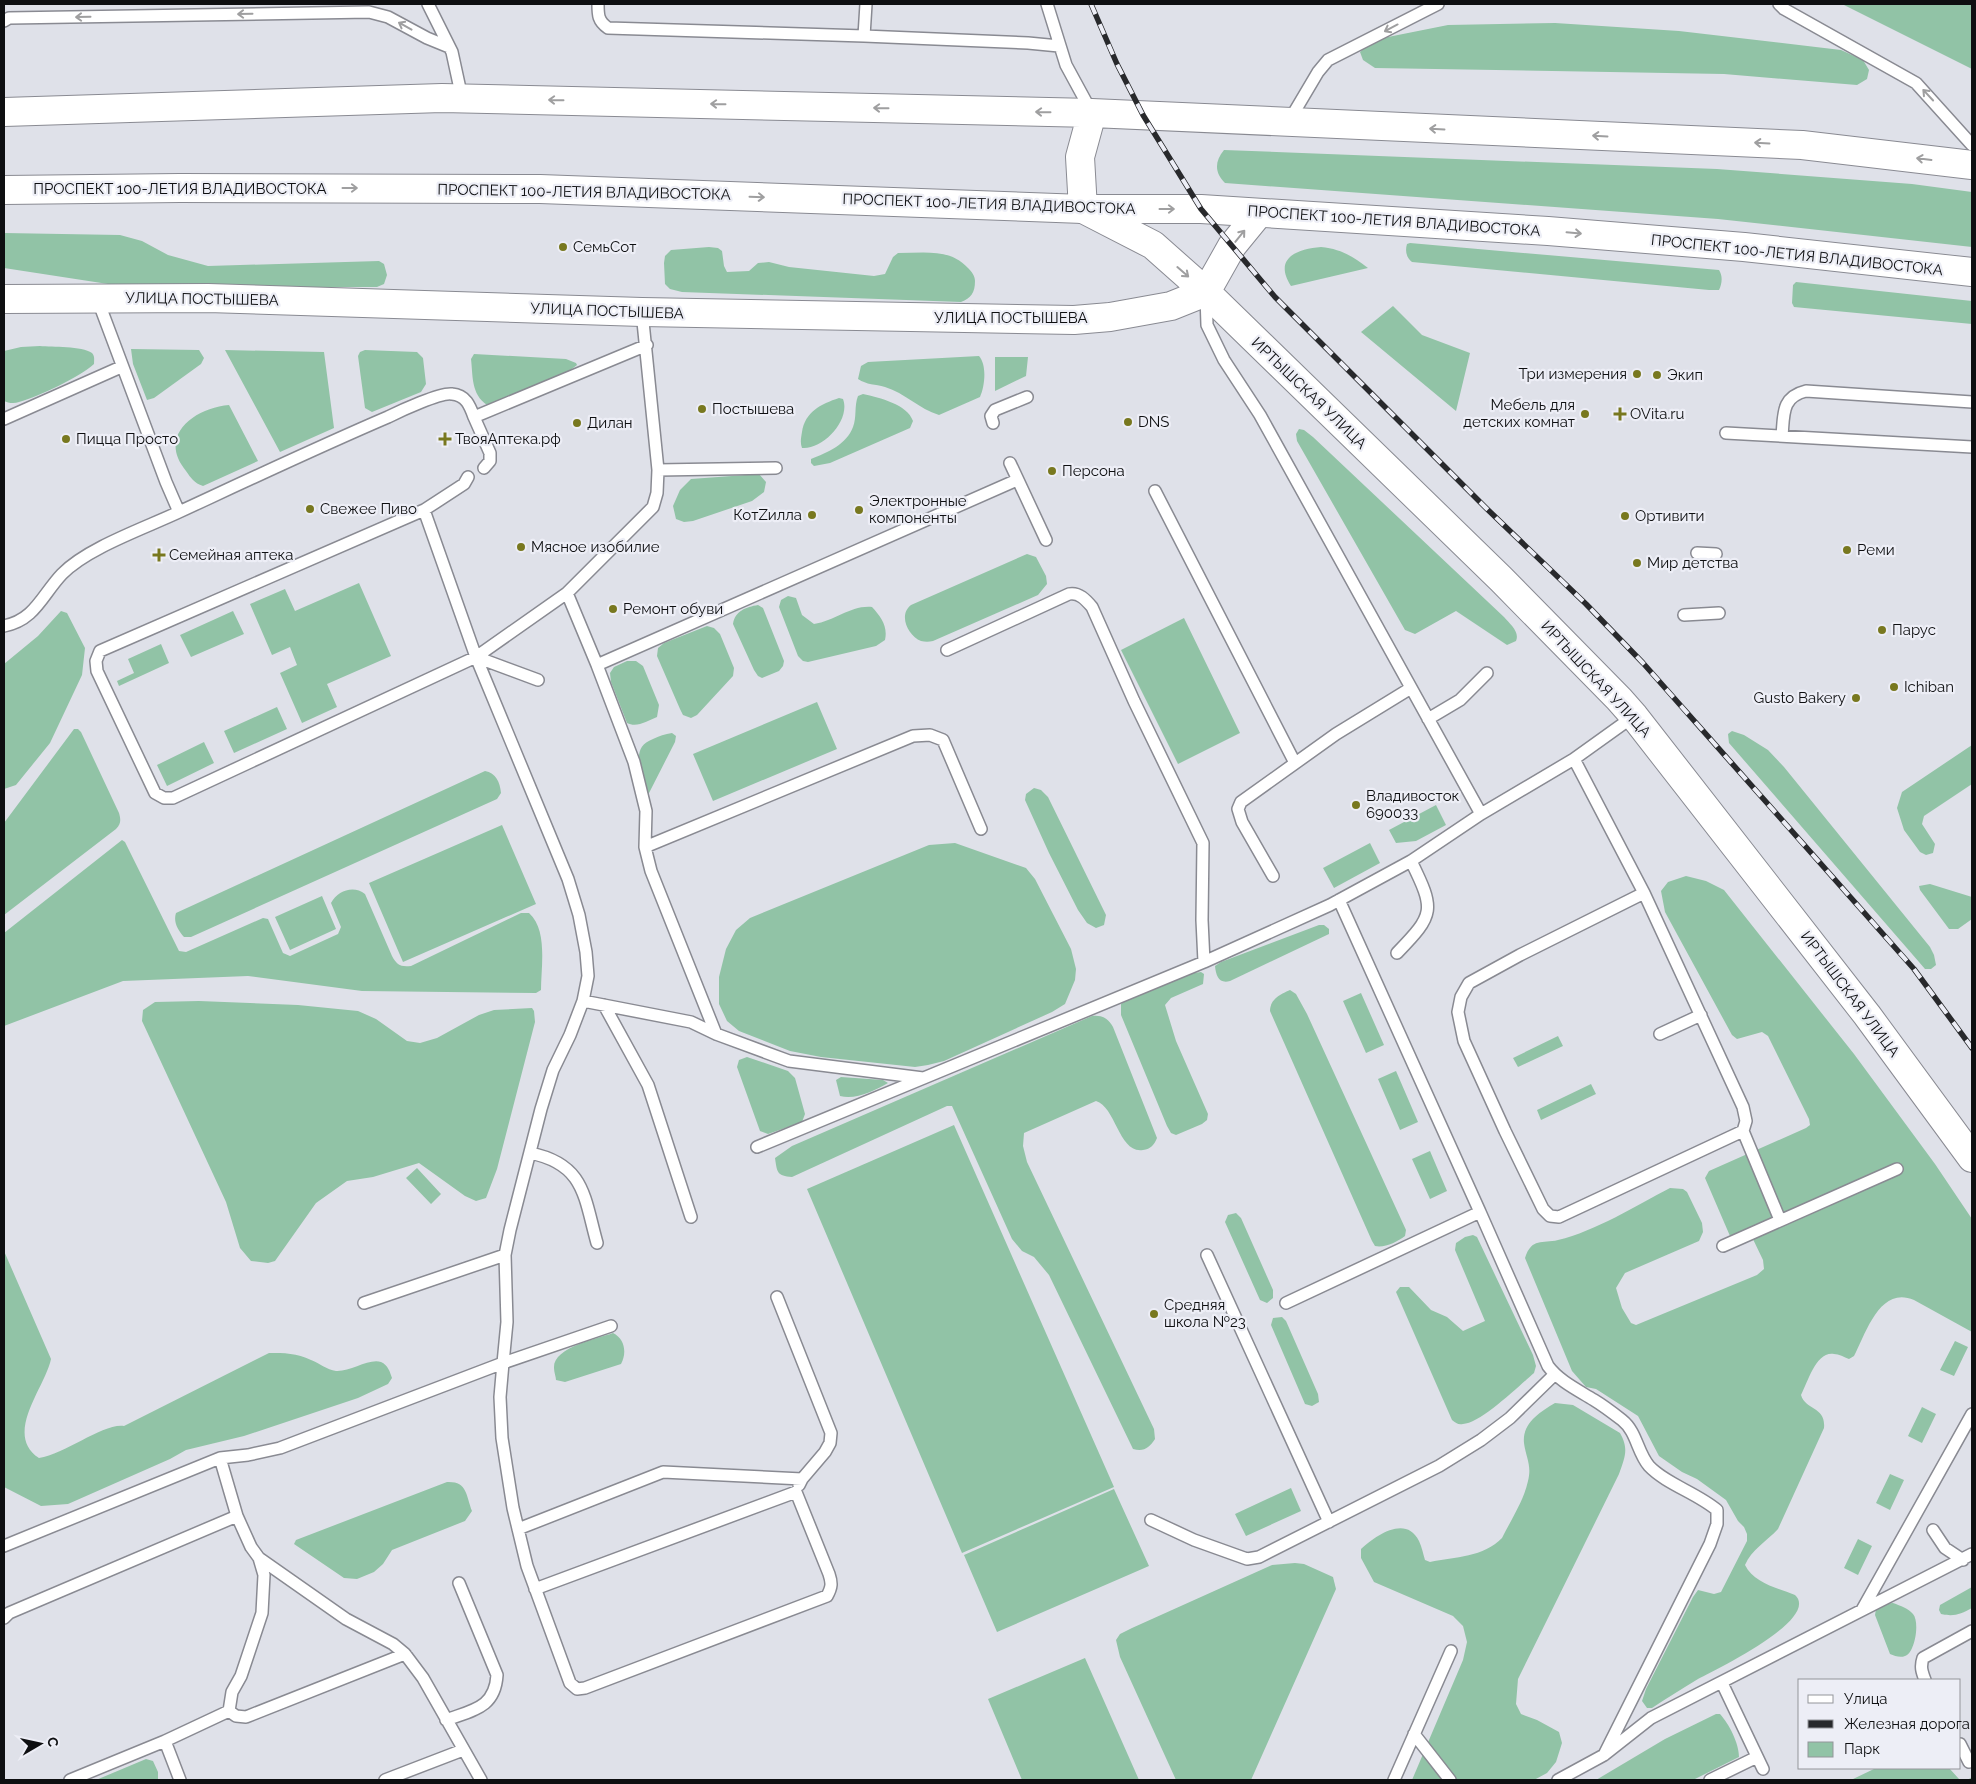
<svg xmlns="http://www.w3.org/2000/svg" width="1976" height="1784" font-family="Raleway,sans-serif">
  <rect width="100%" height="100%" fill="#dfe1e9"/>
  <path fill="#91c3a6" d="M1842,4H1972V69Z
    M1555,23L1679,31L1841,50L1863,60L1869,70L1867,79L1857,85L1724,74L1375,68L1363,60L1360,52L1370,43L1383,38L1448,25Z
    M1224,150L1717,169L1912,184L1972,192V247L1718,219L1225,183C1215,173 1214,162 1224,150Z
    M4,233L120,235L142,241L168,255L208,266L379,261L384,264L387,275L384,284L377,287H198L108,284L4,268Z
    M1410,243L1719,270C1723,276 1722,284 1719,290H1709L1412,262C1406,257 1405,251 1407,244Z
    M709,247L718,248L722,251L724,266L727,272L749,271L758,263L769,262L789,267L874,276L885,274L893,257L898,253C923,253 950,248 968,268C972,272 975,276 975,281C975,293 971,298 961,302L682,292L670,289L665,284L664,263L665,256L671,250Z
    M1321,247C1341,249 1352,256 1368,268L1291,286C1273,258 1297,249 1321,247Z
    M1796,282L1972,301V324L1794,307L1792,303L1793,285Z
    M1393,306L1422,335L1470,353L1456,411L1361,332Z
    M40,346C52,347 82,346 92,353C95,356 94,360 94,364C78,378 40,396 19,402C14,404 8,403 4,401V351L21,347Z
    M131,349L199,350L204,358L201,364L154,398L147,400L133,364Z
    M225,350L324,352L334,428L280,452Z
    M365,350L417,352L423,358L426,384L421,392L372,412L365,408L358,356L360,352Z
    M474,354L566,359L576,363L577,365L564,375L487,405C471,394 473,376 471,359Z
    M979,356C987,365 985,386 980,397L939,415C919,409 905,393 885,387C875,384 867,385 858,379L861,366L868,362Z
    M995,357H1028L1026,376L995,391Z
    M863,394C880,398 907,404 913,421L910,428L830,463L814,466L811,463V459C827,453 847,444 853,427C857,417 854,406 858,396Z
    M839,398L843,399C851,420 823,450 802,448C800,443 801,438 802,432C805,412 821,404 839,398Z
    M229,405L258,461L203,486C194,483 191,478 186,471C157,436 194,408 229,405Z
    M1299,429L1304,430L1313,437L1504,617C1510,624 1520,632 1516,641L1507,645L1456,611L1415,634L1405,630L1297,441L1296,434Z
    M759,474L766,482L764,492L752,501L693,521L684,522L676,519L673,506L680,490L691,479Z
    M1027,554L1036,557L1046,576L1047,584L1038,595L933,641C929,642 925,642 921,641C908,636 898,615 911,605Z
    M359,583L391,656L327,684L337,707L302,723L280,673L297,665L290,647L272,655L250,604L285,589L295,611Z
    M788,596L796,598L802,615L814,624C835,621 851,605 872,607C881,617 888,626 885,640L876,646L808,662L803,661L798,656L779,607L781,600Z
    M758,605L763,608L784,661L783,666L779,671L762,678L758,676L754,670L733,624C735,611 746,607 758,605Z
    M61,611L67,613L85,648L82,675L50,743L16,785L4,789V664L38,636Z
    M233,611L244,634L191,657L180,635Z
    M1184,618L1240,733L1178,764L1121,650Z
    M707,626L714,628L720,634L734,668L733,676L697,715L691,718L683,715L680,709L657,656L658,648L664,643Z
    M161,644L169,663L119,686L117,681L134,673L128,659Z
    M627,661H636L643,666L659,705L657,717C647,721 637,728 627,723L611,682L610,673L614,667Z
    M817,702L837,749L713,801L693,754Z
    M277,707L287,729L234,753L224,731Z
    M74,729H78L81,732L119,813C121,820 121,824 116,829L4,915V823Z
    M1732,731L1744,735L1768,750L1784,767L1930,947L1934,955L1936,965L1931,969H1925L1919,962L1729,743L1728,734Z
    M672,733L676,736L675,742L648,795L646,794C645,773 627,749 653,739C659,736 665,734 672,733Z
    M204,742L214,763L167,786L157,765Z
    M1972,745V784L1924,816L1922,824L1935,844L1933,853L1926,855L1920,852L1904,830L1897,808L1902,792Z
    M485,771C496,773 500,782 501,793L497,799L191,937H184C178,930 173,922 176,913Z
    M1034,788L1041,790L1048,797L1106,915L1104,925L1096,928L1087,923L1078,910L1049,853L1025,800L1026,794Z
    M1436,805L1446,825L1416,841L1396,843L1389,830Z
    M502,825L536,904L403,962L369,883Z
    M122,840L125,842L179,951L186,952L263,918L268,919L283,953L290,956L338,934L341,927L331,903C338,890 354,885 365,894L392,956C397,965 400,967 411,966L521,913H529C548,930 541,967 541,990L536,993L362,991L248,976L123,981L4,1026V933Z
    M955,843L1026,868L1035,879L1071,949L1076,969L1075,980L1065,1004L1052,1012L944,1061L928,1065L915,1067L821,1057L790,1051L739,1031L727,1021L719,1004V977L726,949L736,930L750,918L929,845Z
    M1370,843L1380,863L1334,888L1323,868Z
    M1686,876L1706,881L1724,890L1854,1054L1935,1164L1972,1219V1332L1914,1300C1880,1285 1866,1333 1854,1356L1849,1359C1844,1357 1839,1354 1834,1354C1816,1351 1808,1382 1801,1395C1806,1411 1826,1406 1824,1428L1778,1529C1767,1541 1751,1550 1745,1565C1754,1583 1777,1588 1795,1595C1821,1619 1715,1670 1698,1679C1683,1688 1667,1698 1652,1708H1647L1642,1701L1646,1689L1693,1597L1698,1590L1714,1594L1721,1592L1747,1541V1534L1744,1527L1738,1521L1726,1500L1697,1479L1682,1472L1659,1456L1638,1416L1596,1389L1586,1387L1572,1371L1525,1258C1532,1237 1542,1244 1558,1240C1596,1231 1635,1206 1670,1188L1683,1189L1687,1192L1702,1223L1703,1232L1699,1241L1625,1273L1616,1288L1622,1308L1631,1323L1636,1325L1757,1275L1764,1269L1763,1260L1751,1235L1734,1237L1730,1236L1705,1178L1709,1171L1806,1128L1810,1125L1809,1119L1768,1036L1762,1032L1737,1039L1732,1035L1665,912L1661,891L1668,882Z
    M1930,884L1972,897V919L1958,929H1949L1920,890L1919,886Z
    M322,896L336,929L290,950L275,917Z
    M1319,925H1324L1329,929V934L1230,981C1219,984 1216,976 1215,966L1221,962Z
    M1201,972L1204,974L1203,984L1171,998L1165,1005L1176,1041L1208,1114L1207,1120L1202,1124L1176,1135L1171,1133L1167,1126L1121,1015V1004L1126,1000L1194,973Z
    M1290,990L1296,994L1307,1014L1406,1230L1405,1236C1397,1242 1385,1248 1375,1246L1372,1241L1270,1011C1270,999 1281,994 1290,990Z
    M1361,993L1384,1045L1366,1053L1343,1001Z
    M199,1001L298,1005L358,1011L376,1019L407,1041L420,1043L437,1038L479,1015L494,1010L532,1008L534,1011L535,1022L497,1169L486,1198L476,1201L465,1196L419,1163L373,1177L347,1181L316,1203L275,1261L268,1263L251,1261L240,1248L226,1202L142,1021L143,1010L155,1002Z
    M1092,1016C1102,1015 1108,1018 1113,1027L1157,1138C1154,1145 1151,1149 1143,1150C1119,1154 1116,1107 1096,1101L1024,1133L1023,1146L1027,1162L1154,1429L1155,1439C1149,1448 1144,1452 1133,1449L1049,1275L1034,1257L1022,1251L1012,1239L952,1106H947L792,1177C777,1176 777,1172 775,1158L792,1146Z
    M1558,1036L1563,1046L1518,1067L1513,1058Z
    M747,1057L788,1071L795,1078L805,1114L802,1122L768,1134L760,1131L737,1067L739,1060Z
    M1396,1071L1418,1122L1400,1130L1378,1079Z
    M841,1077L883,1080L888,1083C874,1091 856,1100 840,1096L836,1080Z
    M1591,1084L1596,1094L1541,1120L1537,1110Z
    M954,1125L1114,1487L962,1553L807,1189Z
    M1430,1151L1447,1191L1430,1199L1412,1159Z
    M417,1168L441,1194L431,1204L406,1178Z
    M1236,1213L1241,1218L1273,1290V1298L1267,1303L1260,1300L1225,1222L1228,1215Z
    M1473,1235L1477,1237L1533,1355L1536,1366L1534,1373C1520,1385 1480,1424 1463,1424C1458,1425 1456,1423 1452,1420L1396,1292L1400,1287H1409L1431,1310L1447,1317L1463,1331L1485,1321L1455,1250L1456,1243L1465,1237Z
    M4,1251L51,1359C45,1388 3,1434 39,1458C66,1454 103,1423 124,1426L269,1353C284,1353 297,1353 311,1360C319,1363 327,1370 336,1371C350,1372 369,1358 381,1362C388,1365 390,1372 392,1378L388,1384L358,1398L244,1436L186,1450L170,1459L68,1504L41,1506L4,1487Z
    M1282,1317L1286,1321L1318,1394L1319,1402L1312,1406L1305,1404L1271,1325L1273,1318Z
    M613,1333C625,1339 627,1353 621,1364L565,1382L556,1380C556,1377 554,1372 554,1368C553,1347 597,1339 613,1333Z
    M1955,1341L1968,1347L1954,1376L1940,1370Z
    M1555,1403L1573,1405L1620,1433C1629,1449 1625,1457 1619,1474L1518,1679L1516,1704L1521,1714L1537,1720L1559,1732L1562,1743L1556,1762L1547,1773L1534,1780H1412L1463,1660L1467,1642L1463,1626L1453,1616L1374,1582L1361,1558V1549C1375,1536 1406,1514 1419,1541C1422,1547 1423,1554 1425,1560L1430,1562C1455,1557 1484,1557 1502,1538C1511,1520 1524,1500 1528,1481C1532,1465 1526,1458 1524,1443C1522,1423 1540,1412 1555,1403Z
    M1922,1407L1936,1414L1922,1443L1908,1436Z
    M1890,1474L1904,1480L1890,1510L1876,1503Z
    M447,1482C467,1481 466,1495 472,1511L465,1521L392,1550L383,1564L374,1572L357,1579L344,1578L294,1544L296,1540Z
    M1291,1488L1301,1511L1246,1536L1235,1514Z
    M1114,1489L1149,1566L997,1632L964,1555Z
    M1858,1539L1872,1546L1858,1575L1844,1568Z
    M1295,1563L1304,1564L1333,1577L1336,1589L1251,1780H1176L1120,1657L1116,1640L1120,1634L1132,1628L1272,1565Z
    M1972,1587V1608C1961,1614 1954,1617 1941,1614L1939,1610L1940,1605Z
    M1893,1603C1901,1606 1908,1608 1913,1614C1920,1622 1915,1653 1905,1656C1900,1658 1895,1656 1890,1654L1875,1615L1876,1609L1883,1604Z
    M1085,1658L1139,1780H1022L988,1699Z
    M1716,1714H1720C1729,1724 1739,1743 1739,1757L1693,1780H1596L1665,1739Z
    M146,1759L153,1761L158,1772V1780H96Z
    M1876,1768H1949L1959,1779H1969L1972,1777V1780H1851Z"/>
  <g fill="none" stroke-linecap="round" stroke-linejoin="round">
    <defs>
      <path id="service" d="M428,4L452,52L462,98
        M598,4C598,15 598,21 608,28L864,36L1028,43L1059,46
        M1047,4L1066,65L1091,111
        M1779,4L1784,9L1916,83L1972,145
        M4,21L9,18L369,12L388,17L427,38L449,47
        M864,36L866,4
        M1289,121L1318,72L1328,60L1438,4
        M1206,296L1207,325L1224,360L1260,415L1481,814
        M642,312L658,470L657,493L653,507L567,593L597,665L634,762L646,811L645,847L651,871L716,1034
        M4,419L121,367
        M993,423L991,416L995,410L1027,397
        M1726,433L1972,447
        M1782,436C1784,415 1781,397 1806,391L1972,402
        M1010,463L1046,540
        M484,468L490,461V453L474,417L647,345
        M658,470L776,468
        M1155,491L1295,763
        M424,510L464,484L468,477
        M179,512C248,480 318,447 388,417C400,411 441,392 452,394C466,395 470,406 474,417
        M1697,553L1716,554
        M1684,615L1719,613
        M4,626C35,620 42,595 62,574C87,548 145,528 179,512L166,482L97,298
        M947,650L1069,594C1079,592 1086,600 1092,607L1134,701L1203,843L1202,920L1204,962
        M597,665L1017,480
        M538,680L476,657L173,798H164L155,793L97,671L96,661L100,651L424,510L476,657L567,593
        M1428,719L1460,700L1487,673
        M1574,759L1644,893L1743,1107L1746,1121L1743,1131L1559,1217L1550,1216L1543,1209L1505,1131L1464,1041L1458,1012L1461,997L1469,983L1520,955L1644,893
        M645,847L913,736L930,735L943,740L981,829
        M1273,876L1242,822L1238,809L1241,802L1336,734L1411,688
        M1339,900L1480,1212
        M1397,953C1435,914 1435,910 1411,861
        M583,1001L691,1022L716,1034L789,1061L923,1078
        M604,1005L648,1085L691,1217
        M1660,1034L1701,1015
        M1743,1131L1780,1220
        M757,1147L1204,962L1330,905L1411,861L1481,814L1574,759L1634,716
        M530,1153C585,1164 584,1197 597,1243
        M1723,1246L1897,1169
        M1207,1255L1329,1522
        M777,1297L831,1433L830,1443L825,1452L802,1479L799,1485
        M364,1303L505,1255
        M1286,1303L1480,1212L1548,1366C1559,1381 1578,1390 1594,1400C1604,1406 1613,1413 1622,1420C1637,1432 1637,1452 1649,1466C1666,1484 1697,1493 1717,1510V1524L1710,1544L1604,1755
        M220,1458L237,1516L251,1547L259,1558L264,1575L262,1613L241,1676L232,1692L229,1711
        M1151,1520L1194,1540L1247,1559L1259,1557L1439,1466L1481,1440L1510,1418L1554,1375
        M518,1529L663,1472L802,1479
        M1933,1530L1945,1548L1963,1560
        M4,1546L220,1458L248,1455L280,1448L503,1363L507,1322L505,1255L510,1230L541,1109L553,1070L570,1035L583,1001L588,976L586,952L579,915L568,879L476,657
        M259,1558L346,1619L393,1644L405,1654
        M535,1589L796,1492L829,1574C832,1583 832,1587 827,1596L585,1688L577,1689L570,1683L527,1566L513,1508L502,1438L500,1397L503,1363L611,1326
        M1862,1610L1972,1414
        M4,1618L9,1613L237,1516
        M1925,1680C1922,1672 1920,1667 1923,1658L1972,1631
        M1722,1683L1763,1769
        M229,1711L236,1716L246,1717L405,1654L423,1678L481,1780
        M446,1720C473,1710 495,1708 497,1675L459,1583
        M1414,1734L1450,1780
        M1960,1744L1969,1762
        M70,1780L165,1741
        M180,1780L165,1741L229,1711
        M385,1780L463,1750
        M1394,1780L1451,1651
        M1558,1780L1604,1755L1651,1718L1972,1554
        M1710,1780L1757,1757"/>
      <path id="secondary" d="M1083,209L1153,245L1206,292L1501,579L1619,699L1634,716L1867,1015L1972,1158
        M1206,292L1232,246L1259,213
        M4,299L208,298L642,312L1074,320L1110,317L1171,306L1206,292"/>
      <path id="trunk" d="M4,112L442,98L1092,113L1802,145L1972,165
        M4,190L180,188L540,189L1083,209H1201L1548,231L1744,247L1972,272
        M1083,209L1080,157L1092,113"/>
    </defs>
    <use href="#service" stroke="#898a92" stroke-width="14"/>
    <use href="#secondary" stroke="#898a92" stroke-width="30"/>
    <use href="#trunk" stroke="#898a92" stroke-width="30"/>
    <use href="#service" stroke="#fff" stroke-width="11"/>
    <use href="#secondary" stroke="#fff" stroke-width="28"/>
    <use href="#trunk" stroke="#fff" stroke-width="28"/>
    <defs>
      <path id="rail" d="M1091,4L1117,64L1143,115L1201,209L1275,297L1486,508L1586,604L1643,663L1914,969L1972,1048"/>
    </defs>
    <use href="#rail" stroke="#28292c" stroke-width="5.5"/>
    <use href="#rail" stroke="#edeef6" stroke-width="4" stroke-dasharray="11" stroke-linecap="butt"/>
  </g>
  <defs><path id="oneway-shaft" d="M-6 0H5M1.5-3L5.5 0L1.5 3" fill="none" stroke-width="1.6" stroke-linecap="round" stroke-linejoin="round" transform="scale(1.25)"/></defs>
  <g stroke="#9f9fa0">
    <use href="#oneway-shaft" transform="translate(245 14) rotate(179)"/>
    <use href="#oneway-shaft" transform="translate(83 17) rotate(179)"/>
    <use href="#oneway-shaft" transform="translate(405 26) rotate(-151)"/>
    <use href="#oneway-shaft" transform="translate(1391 28) rotate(152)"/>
    <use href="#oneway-shaft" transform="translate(1928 95) rotate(-133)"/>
    <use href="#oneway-shaft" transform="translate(556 100) rotate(-179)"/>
    <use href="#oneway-shaft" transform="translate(718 104) rotate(-179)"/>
    <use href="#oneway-shaft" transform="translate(881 108) rotate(-179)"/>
    <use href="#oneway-shaft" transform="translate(1043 112) rotate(-179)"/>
    <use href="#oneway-shaft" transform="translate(1437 129) rotate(-177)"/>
    <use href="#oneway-shaft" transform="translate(1600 136) rotate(-177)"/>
    <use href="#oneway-shaft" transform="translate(1762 143) rotate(-177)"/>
    <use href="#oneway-shaft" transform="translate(1924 159) rotate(-173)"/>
    <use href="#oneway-shaft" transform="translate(350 188)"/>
    <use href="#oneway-shaft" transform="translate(757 197) rotate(2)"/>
    <use href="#oneway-shaft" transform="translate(1167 209)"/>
    <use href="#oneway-shaft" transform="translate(1574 233) rotate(5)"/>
    <use href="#oneway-shaft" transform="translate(1240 236) rotate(-51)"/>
    <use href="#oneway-shaft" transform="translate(1183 272) rotate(41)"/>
  </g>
  <g fill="#78781f" stroke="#edeef6" stroke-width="2">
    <circle cx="563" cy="247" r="5"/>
    <circle cx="1637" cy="374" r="5"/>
    <circle cx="1657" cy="375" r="5"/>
    <circle cx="702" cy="409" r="5"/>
    <circle cx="1585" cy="414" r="5"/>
    <path d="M1617.5 406.5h5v5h5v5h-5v5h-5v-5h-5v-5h5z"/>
    <circle cx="1128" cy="422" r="5"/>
    <circle cx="577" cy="423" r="5"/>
    <circle cx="66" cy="439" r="5"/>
    <path d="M442.5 431.5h5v5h5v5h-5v5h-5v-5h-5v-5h5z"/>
    <circle cx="1052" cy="471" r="5"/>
    <circle cx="310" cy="509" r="5"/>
    <circle cx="859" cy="510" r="5"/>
    <circle cx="812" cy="515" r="5"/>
    <circle cx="1625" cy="516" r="5"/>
    <circle cx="521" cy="547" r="5"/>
    <circle cx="1847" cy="550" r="5"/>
    <path d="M156.5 547.5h5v5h5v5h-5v5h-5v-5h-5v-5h5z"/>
    <circle cx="1637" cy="563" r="5"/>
    <circle cx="613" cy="609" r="5"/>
    <circle cx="1882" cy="630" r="5"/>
    <circle cx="1894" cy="687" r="5"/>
    <circle cx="1856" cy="698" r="5"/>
    <circle cx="1356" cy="805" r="5"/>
    <circle cx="1154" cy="1314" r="5"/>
  </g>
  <g text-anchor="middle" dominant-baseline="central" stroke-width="4.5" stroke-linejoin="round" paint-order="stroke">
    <g font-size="15" fill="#0e0f11" stroke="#edeef6">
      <text x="180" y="189">ПРОСПЕКТ 100-ЛЕТИЯ ВЛАДИВОСТОКА</text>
      <text transform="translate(584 192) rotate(1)">ПРОСПЕКТ 100-ЛЕТИЯ ВЛАДИВОСТОКА</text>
      <text transform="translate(989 204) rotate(2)">ПРОСПЕКТ 100-ЛЕТИЯ ВЛАДИВОСТОКА</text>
      <text transform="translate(1394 221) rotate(4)">ПРОСПЕКТ 100-ЛЕТИЯ ВЛАДИВОСТОКА</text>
      <text transform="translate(1797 255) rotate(6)">ПРОСПЕКТ 100-ЛЕТИЯ ВЛАДИВОСТОКА</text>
      <text transform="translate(202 299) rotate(1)">УЛИЦА ПОСТЫШЕВА</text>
      <text transform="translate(607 311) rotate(2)">УЛИЦА ПОСТЫШЕВА</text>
      <text x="1011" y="318">УЛИЦА ПОСТЫШЕВА</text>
      <text transform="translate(1309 393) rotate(44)">ИРТЫШСКАЯ УЛИЦА</text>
      <text transform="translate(1596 679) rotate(47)">ИРТЫШСКАЯ УЛИЦА</text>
      <text transform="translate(1850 994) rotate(53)">ИРТЫШСКАЯ УЛИЦА</text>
    </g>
    <g font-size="15" fill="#0e0f11" stroke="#edeef6" text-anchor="start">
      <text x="573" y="247">СемьСот</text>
      <text x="1627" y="374" text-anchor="end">Три измерения</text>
      <text x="1667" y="375">Экип</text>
      <text x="1575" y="405" text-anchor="end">Мебель для<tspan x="1575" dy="17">детских комнат</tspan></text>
      <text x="712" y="409">Постышева</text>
      <text x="1630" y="414">OVita.ru</text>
      <text x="1138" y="422">DNS</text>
      <text x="587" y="423">Дилан</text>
      <text x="76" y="439">Пицца Просто</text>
      <text x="455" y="439">ТвояАптека.рф</text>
      <text x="1062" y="471">Персона</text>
      <text x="869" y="501">Электронные<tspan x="869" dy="17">компоненты</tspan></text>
      <text x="320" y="509">Свежее Пиво</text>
      <text x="802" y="515" text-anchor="end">КотZилла</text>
      <text x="1635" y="516">Ортивити</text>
      <text x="531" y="547">Мясное изобилие</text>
      <text x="1857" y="550">Реми</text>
      <text x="169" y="555">Семейная аптека</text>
      <text x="1647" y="563">Мир детства</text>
      <text x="623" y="609">Ремонт обуви</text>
      <text x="1892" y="630">Парус</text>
      <text x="1904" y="687">Ichiban</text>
      <text x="1846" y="698" text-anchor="end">Gusto Bakery</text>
      <text x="1366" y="796">Владивосток<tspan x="1366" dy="17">690033</tspan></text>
      <text x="1164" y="1305">Средняя<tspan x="1164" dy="17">школа №23</tspan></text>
    </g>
  </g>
  <rect width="1976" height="1784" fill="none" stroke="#0e0f11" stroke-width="10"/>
  <rect x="1798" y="1679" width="162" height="90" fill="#edeef6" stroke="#94959a"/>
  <rect x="1808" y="1695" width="25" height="8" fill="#ffffff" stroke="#94959a"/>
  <text x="1844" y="1704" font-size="15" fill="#0e0f11">Улица</text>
  <rect x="1808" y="1720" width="25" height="8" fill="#28292c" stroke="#94959a"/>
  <text x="1844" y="1729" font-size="15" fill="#0e0f11">Железная дорога</text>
  <rect x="1808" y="1742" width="25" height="15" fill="#91c3a6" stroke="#94959a"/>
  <text x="1844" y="1754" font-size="15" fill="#0e0f11">Парк</text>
  <g transform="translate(40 1744) rotate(81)" stroke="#edeef6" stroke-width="4" paint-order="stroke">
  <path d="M0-4L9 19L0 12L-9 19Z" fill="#0e0f11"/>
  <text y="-8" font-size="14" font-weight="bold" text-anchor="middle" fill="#0e0f11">С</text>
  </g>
</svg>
